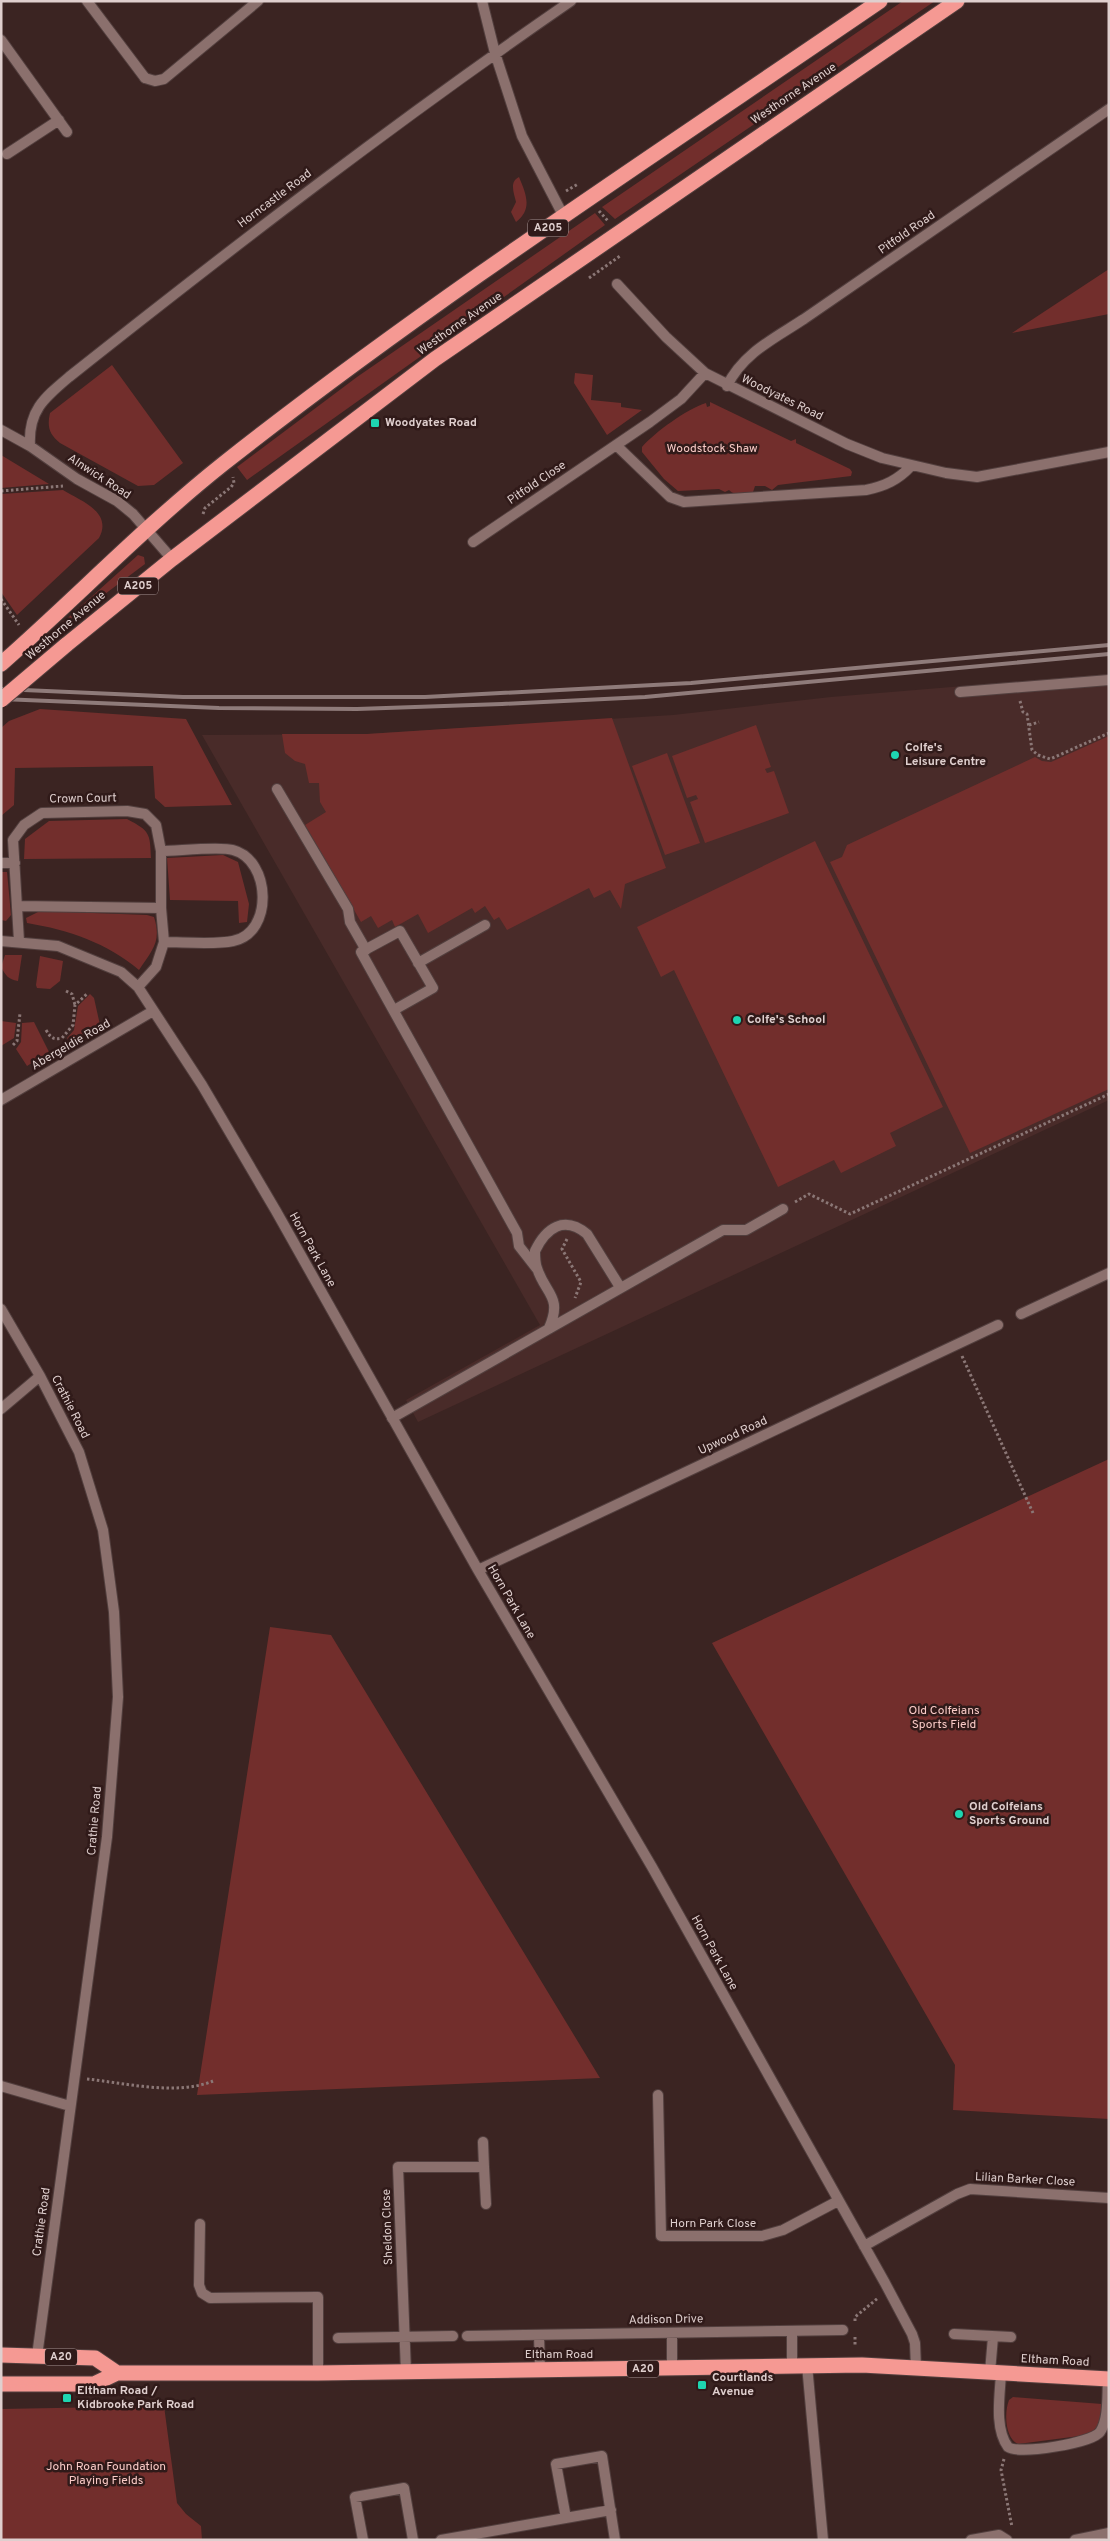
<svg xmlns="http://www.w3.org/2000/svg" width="1110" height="2541" font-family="Overpass,sans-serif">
  <rect width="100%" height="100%" fill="#3b2422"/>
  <path fill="#492b29" d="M1109,674V1100L418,1422L406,1400L540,1325L202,735L367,734L673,715L831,697Z"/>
  <path fill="#722e2c" d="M903,1H935L615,219L602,207Z
    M519,177C526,194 533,209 516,222L511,212L516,202C514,193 509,182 519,177Z
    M595,213L605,225L247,480L237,467L357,377Z
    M1109,269V314L1012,333Z
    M112,365L183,463L154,485L138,486L60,443C49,434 47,427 50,413Z
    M575,373L593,375L591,400L621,403V407L642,410L607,435L574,383Z
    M710,402L791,441L796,439V443L850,469L852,472L851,476L778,485L772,490L765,486H755L753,492C746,495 734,496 729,490L725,492L719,489L678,491L664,479L642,452V447C655,432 687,409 706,403L707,407L710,406Z
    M1,455L49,484L1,488Z
    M63,490C81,501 113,512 99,538L17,615L1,592V494Z
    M138,555L144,557L145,564L61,627L60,625Z
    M40,709L186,719L232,805L165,807L155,798L153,766L15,768L14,805L1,816V728L9,721Z
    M612,718L666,868L625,884L621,909L610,890L594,898L589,888L507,930L499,917L494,920L485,906L475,913L472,908L428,933L418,914L395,927L392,920L378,928L371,916L361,922L305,825L326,812L320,802L319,783H309L305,764L295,761L285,753L282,734H367Z
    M756,725L771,767L765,769L767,773L774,771L789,813L705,843L690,802L698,799L696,795L687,798L672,756Z
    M1109,736V1089L970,1153L830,862L842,857L847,845L1035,757L1042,761L1051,762Z
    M667,753L700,843L665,855L632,766Z
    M127,819C150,831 150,833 151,858L24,859L25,839L49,821Z
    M815,841L943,1107L890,1133L896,1146L841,1173L834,1160L778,1187L674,970L661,977L637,927Z
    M223,855L238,862L249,904L247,922L239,923L238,901L170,900L167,858Z
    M1,872H7L11,915L6,921L1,920Z
    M40,911L147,915L154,917C162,942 152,950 139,970C107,943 69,930 27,923L26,918Z
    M5,955H22L18,981C8,979 6,976 1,967Z
    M40,956L63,961L60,981L50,989L37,988L36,985Z
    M90,994L94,998L100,1025L70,1042L67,1038L74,1030L78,1006Z
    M1,1021L16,1023L14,1038L1,1046Z
    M34,1022L49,1052L27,1066L16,1049L21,1042L22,1023Z
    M1109,1459V2119L953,2110L955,2065L712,1643Z
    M270,1627L331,1635L600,2078L197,2095Z
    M1013,2397L1102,2404C1100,2418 1101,2428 1087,2435L1018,2444C1005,2438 1004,2413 1009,2400Z
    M164,2406L177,2503L186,2514L201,2526L202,2540H1V2409Z"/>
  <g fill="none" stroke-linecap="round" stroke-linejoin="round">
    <defs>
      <path id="lane" d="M145,78L155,81L164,79L258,1
        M960,692L1109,680
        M277,789L348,909L350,922L366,950
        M418,963L485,925
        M394,1010L433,988L400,931L361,952L517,1233L519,1246L537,1269
        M549,1328C563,1296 545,1294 537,1268C535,1263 535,1257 535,1251C546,1228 564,1215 587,1234L620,1287
        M392,1418L723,1230H746L783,1209
        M200,2224L199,2285L202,2293L210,2298L318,2297V2373
        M954,2334L1011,2337
        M990,2372L993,2337
        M971,2540L999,2535L1007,2540
        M1075,2540L1109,2533"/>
      <path id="street" d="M87,1L145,78
        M482,1L495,53L522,136L564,217
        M1,40L67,132
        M7,154L59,120
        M617,284L666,337L705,373L847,444L882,458L946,473L977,477L1109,452
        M727,386C743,353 775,338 804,319L1109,109
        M1,430L30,446L77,479L117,501L133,514L172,559
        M616,445L670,497L684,502L866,490C885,486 898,480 911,466
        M30,446C28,411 44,398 69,377C233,247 398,120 571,1
        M473,542L650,422L681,399L705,373
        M161,851C177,851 220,846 233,850C271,860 274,933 233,941C215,945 183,942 164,942
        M1,863H15
        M17,906L161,908
        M1,941L58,946L121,972L138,987L202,1085L276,1211L478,1570L652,1867L885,2283L912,2334L915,2343L916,2368
        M19,941L13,840L24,825L42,813L127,811L145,814L156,825L161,851V908L164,942L156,967L138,987
        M1,1100L153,1011
        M1,1309L40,1376L79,1452L103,1530L114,1612L118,1697L107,1837L37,2356
        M1021,1314L1109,1273
        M1,1409L40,1376
        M478,1570L998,1325
        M1,2086L70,2106
        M658,2095L661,2236H762L783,2230L838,2201
        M483,2142L484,2167
        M864,2246L957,2194L970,2189L1109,2198
        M792,2331V2365
        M672,2333V2368
        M539,2335L540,2370
        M467,2336L843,2330
        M338,2338L453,2336
        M807,2365L823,2540
        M406,2372L398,2167H484L486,2204
        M1001,2373C1000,2395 994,2428 1008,2447C1019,2455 1092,2443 1100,2432C1109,2419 1107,2394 1108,2379
        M566,2518L556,2464L602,2456L615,2540
        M363,2540L355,2497L404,2488L413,2540
        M441,2540L611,2510"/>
      <path id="highway" d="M66,645L172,559L435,359L957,1
        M1,664C76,598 145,526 223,464C434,298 659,152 880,1
        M1,2355L95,2358L117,2373
        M1,2384H94L117,2373H318L862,2365L1109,2379"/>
    </defs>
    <use href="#lane" stroke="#523f3e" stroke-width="12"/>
    <use href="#street" stroke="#523f3e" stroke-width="12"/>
    <use href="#highway" stroke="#523f3e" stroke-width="17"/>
    <path stroke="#8b7776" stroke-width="3" stroke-dasharray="2.5 2.5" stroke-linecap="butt" d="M566,191L578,184
      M599,211L608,221
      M589,278L620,256
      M1,491L63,486
      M203,514L205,508L231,487L234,483L233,477
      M1,599L19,625
      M1020,701L1023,712L1027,714L1032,750L1038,755L1050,759L1109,733
      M1029,725L1039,722
      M66,991L72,994L75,1005
      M46,1030C51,1038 53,1040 62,1038L73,1025L75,1005L88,993
      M13,1045L17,1041L20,1013
      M795,1202L809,1194L850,1214L1109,1094
      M567,1239L562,1249L581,1282L575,1298
      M962,1356L1033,1513
      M87,2079C125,2083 177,2096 213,2081
      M855,2321V2317L878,2298
      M855,2337V2346
      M1004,2459L1001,2470L1012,2527"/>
    <use href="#lane" stroke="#8b706d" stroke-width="10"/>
    <use href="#street" stroke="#8b706d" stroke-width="10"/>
    <use href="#highway" stroke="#f59993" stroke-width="15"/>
    <path stroke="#8f7b7a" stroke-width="4" d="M1,689L183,697H425L691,683L1109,645
      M1,699L219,708L357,709L502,704L645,697L1109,654"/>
    <defs>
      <path id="highway-bridge" d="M1,700L66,645"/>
    </defs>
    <use href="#highway-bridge" stroke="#523f3e" stroke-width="17" stroke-linecap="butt"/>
    <use href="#highway-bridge" stroke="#f59993" stroke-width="15"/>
  </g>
  <g fill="#1ed5b1" stroke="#301a19" stroke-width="2">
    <rect x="370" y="418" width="10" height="10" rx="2.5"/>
    <circle cx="895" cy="755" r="5"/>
    <circle cx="737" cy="1020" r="5"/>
    <circle cx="959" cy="1814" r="5"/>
    <rect x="697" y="2380" width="10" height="10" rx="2.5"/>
    <rect x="62" y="2393" width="10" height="10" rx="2.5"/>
  </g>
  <g text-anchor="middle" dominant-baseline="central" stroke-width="5" stroke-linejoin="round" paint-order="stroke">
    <g fill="#301a19" stroke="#aa9998" stroke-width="1">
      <rect x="528" y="219.5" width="40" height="17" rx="4"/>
      <rect x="118" y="577.5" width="40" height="17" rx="4"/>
      <rect x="45" y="2348.5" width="32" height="17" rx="4"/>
      <rect x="627" y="2360.5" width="32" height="17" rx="4"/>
    </g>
    <g font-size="11" font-weight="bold" fill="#dfcfce">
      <text x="548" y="228">A205</text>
      <text x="138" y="586">A205</text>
      <text x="61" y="2357">A20</text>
      <text x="643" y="2369">A20</text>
    </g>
    <g font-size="12" fill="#dfcfce" stroke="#301a19">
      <text transform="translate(794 94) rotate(-34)">Westhorne Avenue</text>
      <text transform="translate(275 199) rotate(-37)">Horncastle Road</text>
      <text transform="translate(907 233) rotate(-35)">Pitfold Road</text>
      <text transform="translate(460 324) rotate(-35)">Westhorne Avenue</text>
      <text transform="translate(782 398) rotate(26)">Woodyates Road</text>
      <text transform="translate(99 477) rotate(33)">Alnwick Road</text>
      <text transform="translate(537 483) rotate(-34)">Pitfold Close</text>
      <text transform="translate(66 626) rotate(-40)">Westhorne Avenue</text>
      <text transform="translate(83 799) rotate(-1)">Crown Court</text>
      <text transform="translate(71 1045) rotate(-30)">Abergeldie Road</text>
      <text transform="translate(312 1250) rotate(61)">Horn Park Lane</text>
      <text transform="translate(70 1407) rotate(63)">Crathie Road</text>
      <text transform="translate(733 1436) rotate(-25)">Upwood Road</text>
      <text transform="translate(511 1602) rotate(60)">Horn Park Lane</text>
      <text transform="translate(95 1821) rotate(-85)">Crathie Road</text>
      <text transform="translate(714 1953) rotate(61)">Horn Park Lane</text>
      <text transform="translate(1025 2180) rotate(3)">Lilian Barker Close</text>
      <text transform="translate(42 2222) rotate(-82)">Crathie Road</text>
      <text x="713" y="2224">Horn Park Close</text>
      <text transform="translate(388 2227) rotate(-92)">Sheldon Close</text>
      <text transform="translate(666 2320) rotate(-1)">Addison Drive</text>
      <text x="559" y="2355">Eltham Road</text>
      <text transform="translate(1055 2361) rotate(3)">Eltham Road</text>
    </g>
    <g font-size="12" font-weight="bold" fill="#dfcfce" stroke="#301a19" text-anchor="start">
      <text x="385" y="423">Woodyates Road</text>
      <text x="905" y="748">Colfe's<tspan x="905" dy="14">Leisure Centre</tspan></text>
      <text x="747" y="1020">Colfe's School</text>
      <text x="969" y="1807">Old Colfeians<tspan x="969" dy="14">Sports Ground</tspan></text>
      <text x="712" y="2378">Courtlands<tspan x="712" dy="14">Avenue</tspan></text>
      <text x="77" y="2391">Eltham Road /<tspan x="77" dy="14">Kidbrooke Park Road</tspan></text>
    </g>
    <g font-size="12" fill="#f9cac6" stroke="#301a19">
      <text x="712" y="449">Woodstock Shaw</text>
      <text x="944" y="1711">Old Colfeians<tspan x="944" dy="14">Sports Field</tspan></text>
      <text x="106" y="2467">John Roan Foundation<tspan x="106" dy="14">Playing Fields</tspan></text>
    </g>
  </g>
  <rect width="1110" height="2541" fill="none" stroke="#dfcfce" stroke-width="5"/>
</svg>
